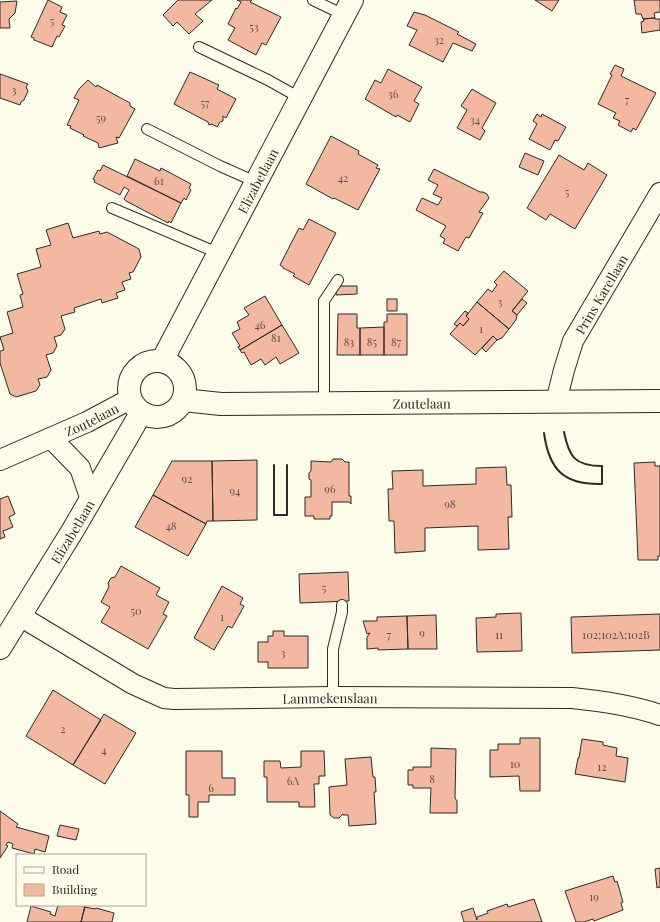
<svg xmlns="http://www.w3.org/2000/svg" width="660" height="922" font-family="'Playfair Display',serif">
  <rect width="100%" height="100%" fill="#fdfbea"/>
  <path fill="#f2b8a0" stroke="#2b2b2b" d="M48,0L62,7L60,12L67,15L62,25L65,26L59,37L57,36L52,47L34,40V38L31,37Z
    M178,0H212L195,14L203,21L189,34L177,22L173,26L163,15Z
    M237,0H252L250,2L281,17L266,45L262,43L256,55L228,40L235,28L228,24L236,8L237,9L241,2Z
    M535,0H559L552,11Z
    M634,0H660V12L654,13L655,18L643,19L641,14H636Z
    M17,1L15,13L9,19L10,28H0V2Z
    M414,12L425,15L459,32L457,34L476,44L472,51L453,43L443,62L409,45L417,30L407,26Z
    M655,18V19H660V30L642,33L641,22L644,21L643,19Z
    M615,65L624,69L621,76L656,93L636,130L633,128L631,132L618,125L620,121L613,118L616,113L598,104L612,75L610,74Z
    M388,69L422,87L414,101L419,104L410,122L397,115L396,117L365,99L375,80L381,83Z
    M190,72L219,85L217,89L236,99L226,118L223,116V121L220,122L217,127L212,124L209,125L208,122L174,104Z
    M0,74L28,84L26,87L28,91L24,100L21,102L20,105L0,98Z
    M88,80L96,87L97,85L130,103V106L135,109L119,138L116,137L118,143L99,148L98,143L83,136L84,135L70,128L71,126L67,125L79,100L74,98L79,89Z
    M472,89L496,103L482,128L485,131L480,140L457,128L467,110L461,106Z
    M537,114L541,117L542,114L566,127L558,141L555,140L550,150L529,139L537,124L533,121Z
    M331,136L359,151L358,154L378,165L376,168L380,169L358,210L334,198L333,199L306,184Z
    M525,153L544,161L538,175L519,167Z
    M559,155L584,170L588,163L607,175L575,229L550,214L546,220L527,208Z
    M135,159L160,171L161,168L191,184L189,188L191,190L186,200L184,198L181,203L127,176Z
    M103,165L181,203L171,223L169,221L168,223L126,201L124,199L129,190L124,187L120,195L94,182L95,180L93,179L98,170L100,171Z
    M434,169L480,192H483L487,194L489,198L479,212L483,213L469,238L466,237L458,251L443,243L445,239L440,236L446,226L416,210L422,198L438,205L442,198L433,194L438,185L428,180Z
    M309,219L336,233L309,285L293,276L295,274L283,268V267L280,265L299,228L303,230Z
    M68,223L73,238L99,231L100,234L107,232L139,249L141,257L133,272L129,273L131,279L122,282L125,290L116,293L118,298L102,303L101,299L74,308L75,312L61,316L65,329L61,335L54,337L57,346L53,353L46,355L51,370L47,377L38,379L40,385L36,391L16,397L10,394L0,363V351L4,350L0,337L13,333L7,312L23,307L20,295L23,294L17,274L41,267L36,249L51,245L46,230Z
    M504,271L528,291L512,311L517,315L516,320L509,329L477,302L488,289L492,292L497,285L494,282Z
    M336,286H357V294L336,295Z
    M265,296L282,325L240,350L238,347L240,346L232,333L240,329L237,322L249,315L244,308Z
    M387,299H397V311H387Z
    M522,299L527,303L517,315L512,311Z
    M477,302L509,329L502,338L497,340L493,336L475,355L450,334L460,323L463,326L469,319L466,316Z
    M465,311L468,313L466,316L469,319L463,326L460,323L457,326L454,324Z
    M338,314H357V328H360V355H337Z
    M387,314H407V355H384V322H387Z
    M282,325L299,353L280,364L276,357L265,365L261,359L251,365L244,352L242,353L240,350Z
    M384,327V355H360V328Z
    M493,336L497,340L486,352L482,348Z
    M333,459H342L345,462H349V496H351V504L349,502H332V516H330V519H314V516H305V497H311V480L309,479V473L311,471V461L331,462Z
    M257,460V520L213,521L212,461Z
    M172,461H212L213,521H207L206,524L153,495Z
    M655,462V466H660V556H658V560H638L634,463Z
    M506,467L507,485H511L512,517H508L509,549L478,550V526L425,528V551L395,553L394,521H389L388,489H393L392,471L423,470V486L476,484V468Z
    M153,495L206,524L188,556L135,527Z
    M8,496L15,514L9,517L13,527L3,531L5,537L0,539V499Z
    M121,566L160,588L156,595L169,602L163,614L167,616L148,649L101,622L110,607L101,602L109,587L108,583L111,578L115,577Z
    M348,572L349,601L300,603L299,574Z
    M222,586L243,598L240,604L244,606L232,628L228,626L214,650L194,638Z
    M521,613L522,651L477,652L476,618L496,617V614Z
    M660,614V650L572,653L571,617Z
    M436,615L437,649H408L407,616Z
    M407,616L408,649L378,650V648L367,649V637L370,633L367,634L363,621H377V617Z
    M273,631H284V636H308V668H268V662H258V642H268V636H273Z
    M53,690L101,720L73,765L26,736Z
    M104,714L136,733L105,784L73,765Z
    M520,738H540V791H520L519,776L490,777V750H498V744H520Z
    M582,739L603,742V745L617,748L616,756L628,758L625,782L575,774L578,758H579Z
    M431,748L456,749L455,798L457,801V813H430L431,788H413V785H408V770H413V767H431Z
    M186,751H222V778H235V795H209V802H198V817H189V795H186Z
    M301,751H324L325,776H319V784H314L315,807H299V802H267V777H264V761H280L281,768L301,767Z
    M371,757L373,777H375L376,792H374L376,824L349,826L348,815H343V814L339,818H334L330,815L329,787L347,785L345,759Z
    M0,811L18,824L16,827L49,836L45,852L35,849L34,854L12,848L13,844L8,842L6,845L8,846L0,858Z
    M60,825L79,829L76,840L57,836Z
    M660,868V887L657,888L655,869Z
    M613,876L615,882L617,881L623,902L621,903L623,910L594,921L593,919L584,922H576L565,891Z
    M534,899L542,922H464L461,912L473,908L477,920V917L488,913L487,911L507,904L508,907Z
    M58,905H85L81,922H27L31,906L51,912L50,914L55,916Z
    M85,907L95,909L96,908L114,913L112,922H81Z"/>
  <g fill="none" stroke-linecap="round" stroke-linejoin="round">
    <defs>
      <path id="service" d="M313,0L344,15
        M199,47L268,80L300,98
        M147,129L220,166L256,182
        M112,208L218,253
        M324,403V301L338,280
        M333,697V649L342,612V605"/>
      <g id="minor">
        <path id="s1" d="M556,402L564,370L573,341L660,193"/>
        <path d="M51,438L80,468L91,500"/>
        <path id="s2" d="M0,460L87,422L130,399"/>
        <path id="s3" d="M20,616L133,684L164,698L174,699L333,697L572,698C602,701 631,705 660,715"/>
      </g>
      <g id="tertiary">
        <circle cx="157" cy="389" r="28"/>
        <path id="s4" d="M162,361L352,0"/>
        <path id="s5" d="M183,400L221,404L660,401"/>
        <path id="s6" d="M0,648L73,530L141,413"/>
      </g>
    </defs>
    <use href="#service" stroke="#2b2b2b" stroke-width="12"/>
    <use href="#minor" stroke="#2b2b2b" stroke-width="22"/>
    <use href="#tertiary" stroke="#2b2b2b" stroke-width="24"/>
    <use href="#service" stroke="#fdfbea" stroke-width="10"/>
    <use href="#minor" stroke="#fdfbea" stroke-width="20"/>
    <use href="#tertiary" stroke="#fdfbea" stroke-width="22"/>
    <path stroke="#2b2b2b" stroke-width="2" d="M544,433C549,470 564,485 602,484V466C575,466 569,457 564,432
      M274,465V515H287V465"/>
  </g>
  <g text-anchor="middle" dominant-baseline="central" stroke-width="3" stroke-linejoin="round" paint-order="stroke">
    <g font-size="11" fill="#5d4e48">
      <text x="52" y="20">5</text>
      <text x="254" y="26">53</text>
      <text x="439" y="39">32</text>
      <text x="14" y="89">3</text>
      <text x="393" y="93">36</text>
      <text x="627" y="99">7</text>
      <text x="205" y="102">57</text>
      <text x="101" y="117">59</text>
      <text x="475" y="119">34</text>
      <text x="343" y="177">42</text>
      <text x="159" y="180">61</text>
      <text x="567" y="191">5</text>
      <text x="500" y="301">3</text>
      <text x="260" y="324">46</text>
      <text x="481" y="328">1</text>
      <text x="276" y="337">81</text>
      <text x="349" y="341">83</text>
      <text x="372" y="341">85</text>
      <text x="396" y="341">87</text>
      <text x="187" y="478">92</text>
      <text x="330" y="488">96</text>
      <text x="235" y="490">94</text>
      <text x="450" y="503">98</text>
      <text x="171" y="525">48</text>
      <text x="324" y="587">5</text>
      <text x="136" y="610">50</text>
      <text x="222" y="616">1</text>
      <text x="422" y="632">9</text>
      <text x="389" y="634">7</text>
      <text x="499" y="634">11</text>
      <text x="616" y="634">102;102A;102B</text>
      <text x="283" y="652">3</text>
      <text x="63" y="728">2</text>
      <text x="104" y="749">4</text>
      <text x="515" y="763">10</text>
      <text x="602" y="766">12</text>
      <text x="432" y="778">8</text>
      <text x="293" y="780">6A</text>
      <text x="211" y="787">6</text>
      <text x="594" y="896">19</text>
    </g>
    <g font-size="13" fill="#2b2b2b" stroke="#fdfbea">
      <text stroke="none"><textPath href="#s4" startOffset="204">Elizabetlaan</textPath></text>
      <text stroke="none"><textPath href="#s1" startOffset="118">Prins Karellaan</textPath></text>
      <text stroke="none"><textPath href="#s5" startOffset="239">Zoutelaan</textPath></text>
      <text stroke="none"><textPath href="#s2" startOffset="100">Zoutelaan</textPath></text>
      <text stroke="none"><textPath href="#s6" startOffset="137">Elizabetlaan</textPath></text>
      <text stroke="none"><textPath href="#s3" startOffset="332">Lammekenslaan</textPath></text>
    </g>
  </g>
  <rect x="16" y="854" width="130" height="52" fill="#fdfbea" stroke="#a9a89e"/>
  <rect x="24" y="867" width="20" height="6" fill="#fdfbea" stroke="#a9a89e"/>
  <text x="52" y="874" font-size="12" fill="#2b2b2b">Road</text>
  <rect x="24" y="884" width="20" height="12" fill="#f2b8a0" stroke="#a9a89e"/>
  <text x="52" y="894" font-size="12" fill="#2b2b2b">Building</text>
</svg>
